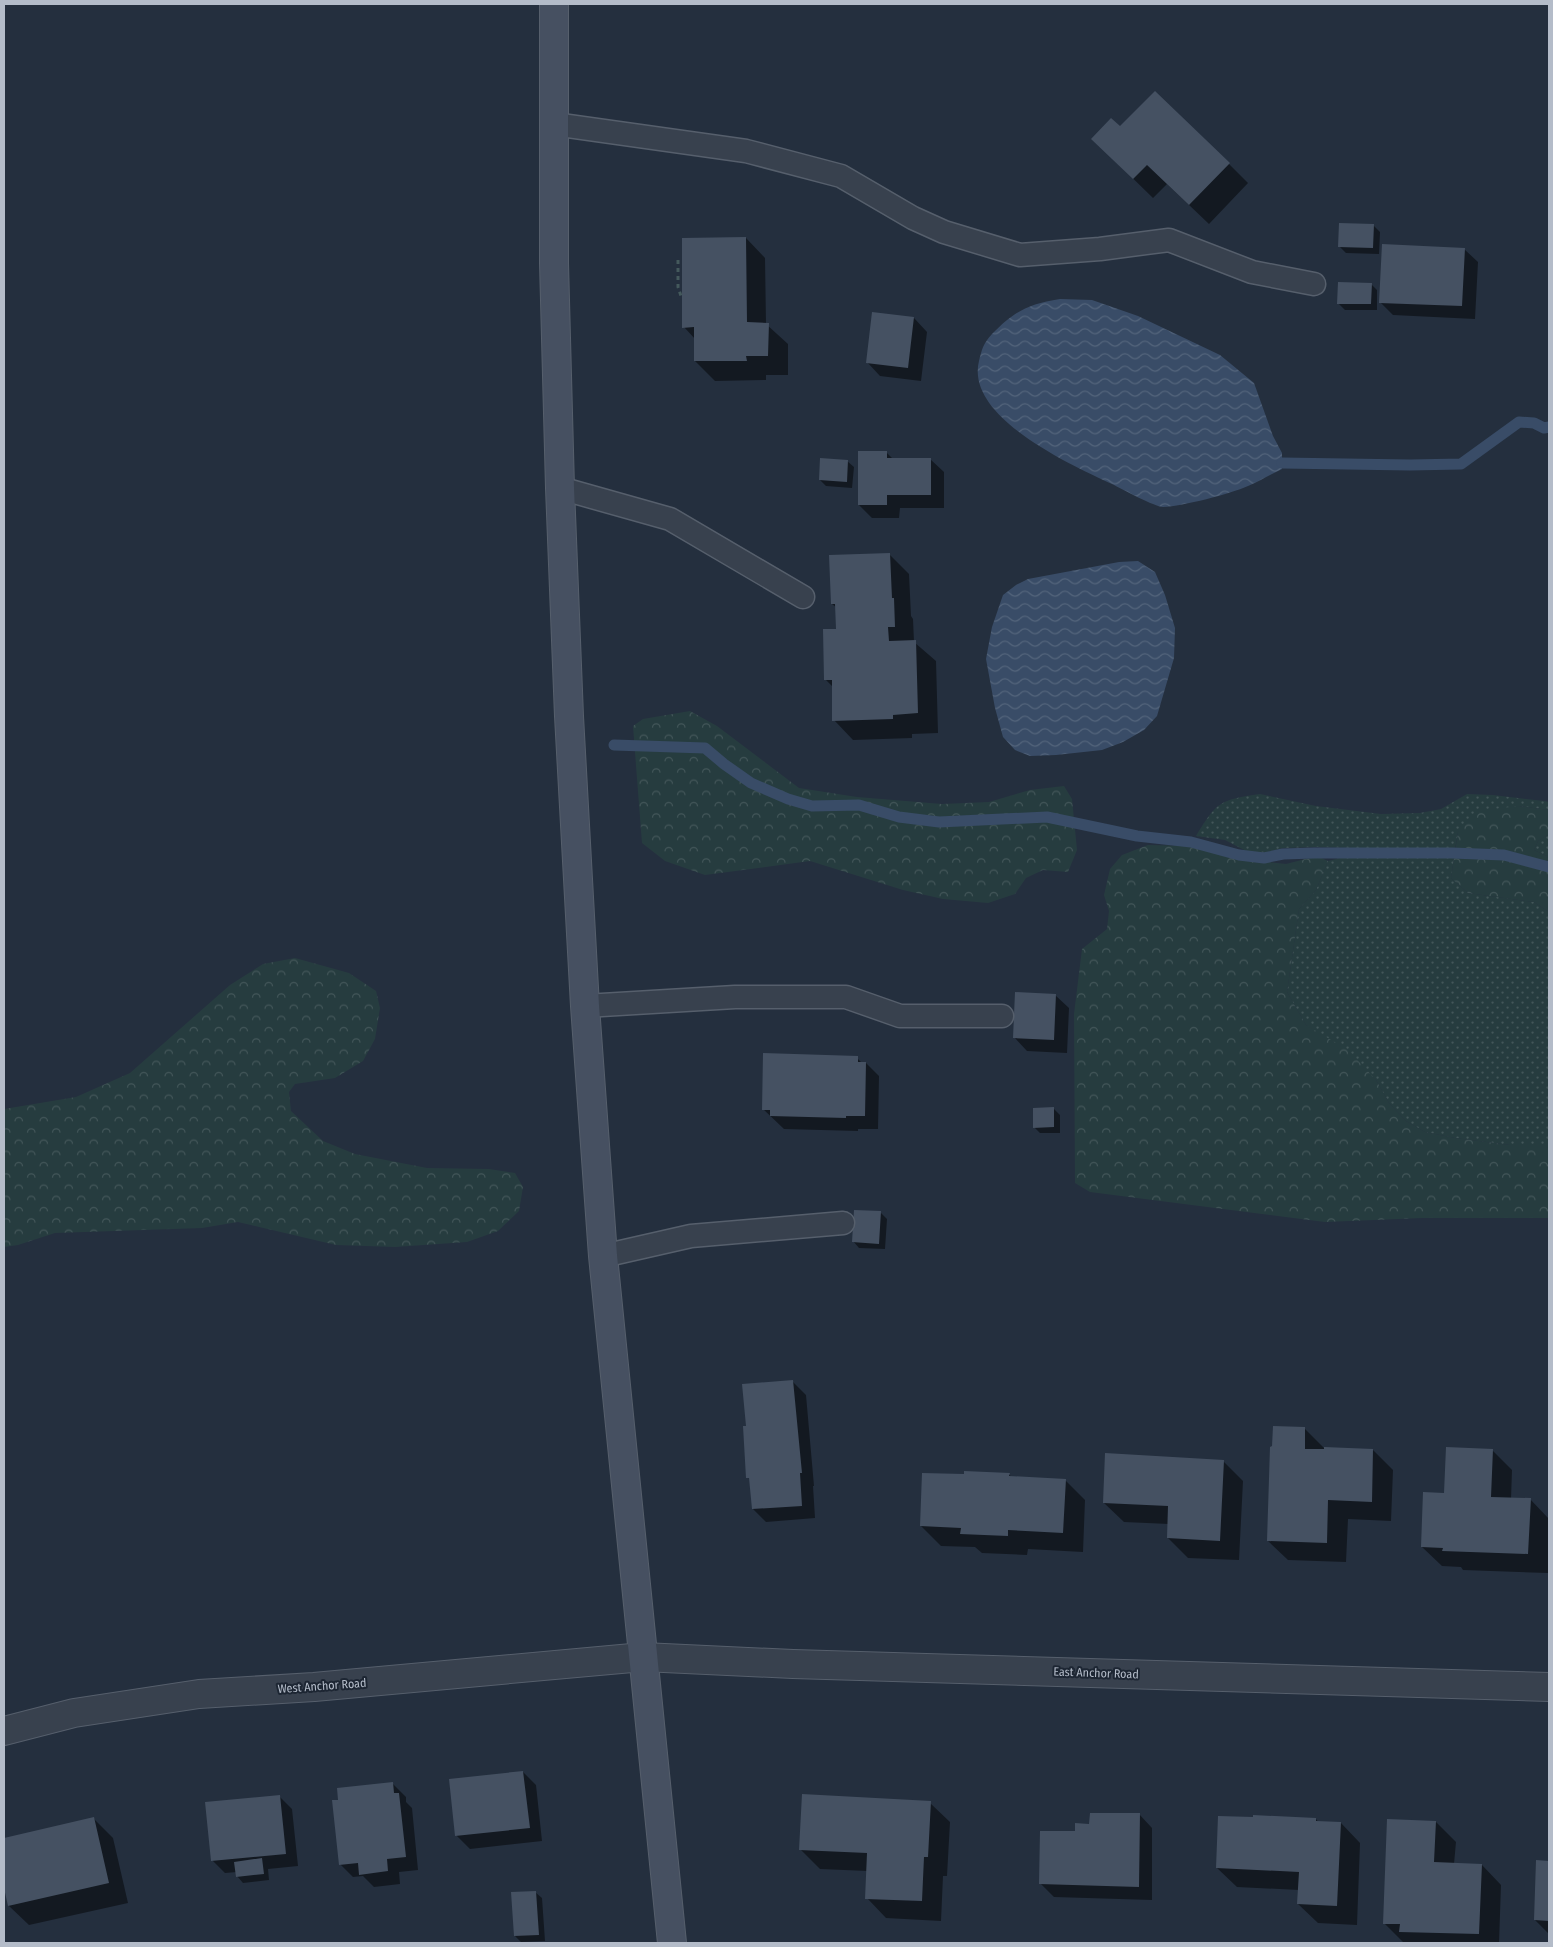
<svg xmlns="http://www.w3.org/2000/svg" width="1553" height="1947" font-family="'Fira Sans Condensed',sans-serif">
  <defs>
    <pattern id="grass-dots" width="8" height="8" patternUnits="userSpaceOnUse" patternTransform="scale(1.25)"><rect width="8" height="8" fill="#263c3f"/><path d="M2 2h.1M6 6h.1" fill="none" stroke="#435659" stroke-width="1.8" stroke-linecap="round"/></pattern>
    <pattern id="forest-crowns" width="20" height="18" patternUnits="userSpaceOnUse" patternTransform="scale(1.25)"><rect width="20" height="18" fill="#263c3f"/><path d="M2 6a3 3 0 1 1 6 0M12 15a3 3 0 1 1 6 0" fill="none" stroke="#435659"/></pattern>
    <pattern id="water-waves" width="16" height="10" patternUnits="userSpaceOnUse" patternTransform="scale(1.25)"><rect width="16" height="10" fill="#394c67"/><path d="M0 5q4-4 8 0t8 0" fill="none" stroke="#53647b"/></pattern>
  </defs>
  <rect width="100%" height="100%" fill="#242f3e"/>
  <path fill="url(#grass-dots)" d="M1260,794L1316,806L1381,814L1420,813L1441,809L1467,794L1493,795L1544,801L1549,802V810L1518,806L1458,832L1455,849L1429,850L1316,847L1283,848L1265,853L1246,851L1225,840L1196,836C1217,801 1220,800 1260,794Z
    M1549,834V857L1534,850L1538,841Z
    M1348,856L1454,858L1451,878L1468,893L1534,902L1549,912V1145H1510L1455,1138L1425,1132L1406,1121L1389,1103L1376,1080L1325,1038L1306,1025L1287,992L1299,909L1316,890L1328,861Z"/>
  <path fill="url(#forest-crowns)" d="M690,711L717,726L799,788L857,797L942,804L989,802L1030,790L1064,786L1072,799L1077,850L1068,872L1043,870L1026,878L1015,894L988,903L943,899L903,890L810,861L705,875L665,861L642,843L633,726L643,719Z
    M1518,806L1549,810V834L1538,841L1534,850L1549,857V912L1534,902L1468,893L1451,878L1458,832L1479,811Z
    M1148,845L1194,846L1243,859L1286,864L1317,856L1328,861L1316,890L1299,909L1287,992L1306,1025L1348,1050L1376,1080L1389,1103L1406,1121L1425,1132L1455,1138L1510,1145H1549V1218H1422L1325,1222L1090,1192L1075,1183L1074,1014L1082,949L1107,929L1109,911L1104,895L1110,869L1122,855Z
    M295,958L349,973L376,991L380,1008L375,1039L363,1061L335,1078L295,1084L289,1092L291,1111L323,1141L355,1154L427,1168L489,1169L515,1173L523,1187L519,1211L498,1231L467,1242L395,1247L336,1245L238,1222L202,1228L55,1233L18,1245L4,1247V1109L76,1097L130,1073L230,985L263,964Z"/>
  <path fill="url(#water-waves)" d="M1060,299L1092,300L1138,316L1220,355L1254,383L1273,436L1282,453V469C1271,474 1260,481 1248,486C1230,494 1183,506 1163,507C1155,507 1122,489 1112,484C1071,465 965,417 979,361C982,349 983,344 992,334C1015,311 1028,304 1060,299Z
    M1138,561L1155,572L1165,595L1175,628L1174,658L1157,716L1144,730L1123,742L1102,750L1056,755L1030,756L1015,750L1003,737L995,708L986,659L992,627L1003,595L1016,585L1028,579L1119,562Z"/>
  <path fill="#0007" d="M1120,127L1229,164L1248,183L1209,224L1167,184L1153,198L1112,158Z
    M1373,225L1380,232L1379,254L1346,253L1340,247Z
    M746,238L765,258L766,324L788,344V375H766V380L715,381L695,361V339L684,327Z
    M1464,249L1478,262L1475,319L1393,315L1380,302Z
    M1371,284L1377,290V310H1345L1338,303Z
    M914,318L927,332L921,381L880,376L867,362Z
    M886,452L893,459H930L944,472V508H900L899,518H872L859,505Z
    M847,461L854,467L852,488L826,486L820,480Z
    M889,554L909,574L911,616L913,619L914,642L936,661L938,733L912,734V738L853,740L834,720L833,687L826,680L837,630V608L832,604Z
    M1055,995L1069,1008L1067,1053L1027,1051L1014,1037Z
    M857,1058L862,1063H866L879,1076L878,1129H858V1131L784,1129L763,1109Z
    M1054,1109L1060,1115V1133H1040L1034,1127Z
    M881,1213L887,1219L885,1249L859,1248L853,1241Z
    M793,1382L806,1395L814,1486H813L815,1518L766,1522L753,1509L750,1480L748,1477L747,1427Z
    M1305,1429L1325,1449L1373,1450L1393,1470L1391,1521L1348,1519L1346,1562L1288,1560L1268,1541Z
    M1492,1450L1512,1470L1511,1499H1530L1549,1519L1548,1573L1463,1570L1461,1567L1442,1566L1422,1547L1445,1495Z
    M1223,1461L1243,1481L1239,1560L1188,1558L1168,1538L1169,1524L1124,1522L1104,1503Z
    M1009,1474L1012,1478L1065,1480L1085,1500L1083,1552L1028,1549L1027,1555L982,1553L975,1547L941,1546L921,1526Z
    M523,1772L536,1785L542,1841L470,1849L456,1835Z
    M393,1784L406,1797V1802L412,1808L418,1870L399,1872L400,1884L374,1887L363,1876L353,1877L340,1864L339,1801Z
    M279,1796L292,1809L298,1866L268,1869L269,1880L243,1883L237,1876V1872L225,1873L212,1860Z
    M930,1803L950,1822L947,1876H943L941,1921L886,1918L867,1898L868,1871L820,1869L800,1849Z
    M1139,1814L1152,1828V1900L1054,1897L1041,1884L1076,1832L1091,1825Z
    M93,1818L113,1838L128,1903L29,1925L9,1906L4,1882V1839Z
    M1316,1819L1319,1823H1341L1360,1843L1357,1925L1318,1923L1298,1904L1299,1890L1237,1887L1217,1868Z
    M1436,1822L1456,1842L1454,1864L1482,1865L1501,1885L1499,1943H1404L1384,1923Z
    M1537,1862H1549V1934L1535,1920Z
    M535,1892L542,1898L545,1941L521,1942L515,1936Z"/>
  <g fill="none" stroke-linecap="round" stroke-linejoin="round">
    <path stroke="#394c67" stroke-width="11" d="M1282,463L1410,465L1461,464L1519,422L1534,423L1544,428L1549,427
      M614,745L705,748L724,764L751,783L788,799L812,806L859,805L899,817L939,822L1047,817L1137,836L1191,842L1239,855L1264,858L1283,854L1314,853H1452L1504,855L1549,867"/>
  </g>
  <path fill="#455162" d="M1155,91L1230,163L1189,205L1147,165L1133,179L1091,139L1111,118L1120,126Z
    M1339,223L1374,224L1373,248L1338,247Z
    M746,237L747,322L769,323L768,356H746L747,361H694V327L682,328V238Z
    M1382,244L1465,248L1462,306L1379,303Z
    M1338,282L1372,283L1371,304H1337Z
    M872,312L914,317L908,368L866,363Z
    M858,451H887V458H931V495H887V505H858Z
    M820,458L848,460L847,482L819,480Z
    M890,553L892,598H894L895,627H888L889,641L916,640L918,713L893,715V719L832,721V680H824L823,629H836L835,604H831L829,555Z
    M1015,992L1056,994L1054,1040L1013,1038Z
    M763,1053L858,1056V1062H866L865,1116H846V1118L770,1116V1110H762Z
    M1054,1107V1127L1033,1128V1108Z
    M854,1210L881,1211L879,1244L852,1242Z
    M793,1380L802,1473H800L802,1506L752,1509L749,1478H746L743,1426H746L742,1384Z
    M1273,1426L1305,1427V1449H1324V1447L1373,1449L1372,1502L1328,1500L1327,1543L1267,1541L1270,1447L1272,1446Z
    M1446,1447L1493,1449L1491,1497L1531,1498L1528,1554L1442,1551L1443,1548L1421,1547L1423,1492L1444,1493Z
    M1105,1453L1224,1460L1220,1541L1167,1538L1168,1506L1103,1503Z
    M964,1471L1010,1473L1009,1476L1066,1479L1063,1533L1008,1530V1536L960,1534L961,1528L920,1526L922,1473L964,1474Z
    M523,1771L530,1828L455,1836L449,1779Z
    M393,1782L394,1793H399L406,1857L387,1859L388,1871L359,1875L358,1863L339,1865L332,1800H338L337,1788Z
    M802,1794L931,1801L928,1857H924L922,1901L865,1899L867,1853L799,1850Z
    M280,1795L286,1854L211,1861L205,1802Z
    M1090,1813H1140L1139,1887L1039,1884L1040,1831H1075V1823L1089,1824Z
    M1253,1815L1316,1818V1821L1341,1822L1337,1906L1297,1904L1299,1872L1216,1868L1218,1816L1253,1817Z
    M94,1817L109,1883L8,1906L4,1888V1838Z
    M1387,1819L1436,1821L1434,1862L1482,1864L1479,1934L1399,1932L1400,1924H1383Z
    M262,1858L264,1874L236,1877L234,1862Z
    M1536,1860L1549,1861V1921L1534,1920Z
    M536,1891L539,1935L514,1936L511,1892Z"/>
  <g fill="none" stroke-linecap="round" stroke-linejoin="round">
    <defs>
      <path id="lane" d="M554,124L746,151L841,176L913,218L944,232L1020,255L1100,249L1169,240L1252,272L1314,284
        M560,488L670,519L803,597
        M585,1006L735,997H846L900,1016H1002
        M603,1256L691,1236L843,1223"/>
      <path id="street" d="M4,1731L74,1713L199,1694L314,1687L643,1657L793,1664L1549,1687"/>
      <path id="secondary" d="M554,4V263L560,488L569,716L585,1006L603,1256L672,1943"/>
    </defs>
    <use href="#lane" stroke="#565f6c" stroke-width="25"/>
    <use href="#street" stroke="#565f6c" stroke-width="30"/>
    <use href="#secondary" stroke="#565f6c" stroke-width="30"/>
    <path stroke="#44595c" stroke-width="3" stroke-dasharray="4 4" stroke-linecap="butt" d="M678,260V287L682,299"/>
    <use href="#lane" stroke="#38414e" stroke-width="22"/>
    <use href="#street" stroke="#38414e" stroke-width="28"/>
    <use href="#secondary" stroke="#465061" stroke-width="28"/>
  </g>
  <g text-anchor="middle" dominant-baseline="central" stroke-width="4" stroke-linejoin="round" paint-order="stroke">
    <g font-size="12" fill="#b4bcc9" stroke="#1d2633">
      <text transform="translate(1096 1673) rotate(2)">East Anchor Road</text>
      <text transform="translate(322 1686) rotate(-4)">West Anchor Road</text>
    </g>
  </g>
  <rect width="1553" height="1947" fill="none" stroke="#b4bcc9" stroke-width="10"/>
</svg>
